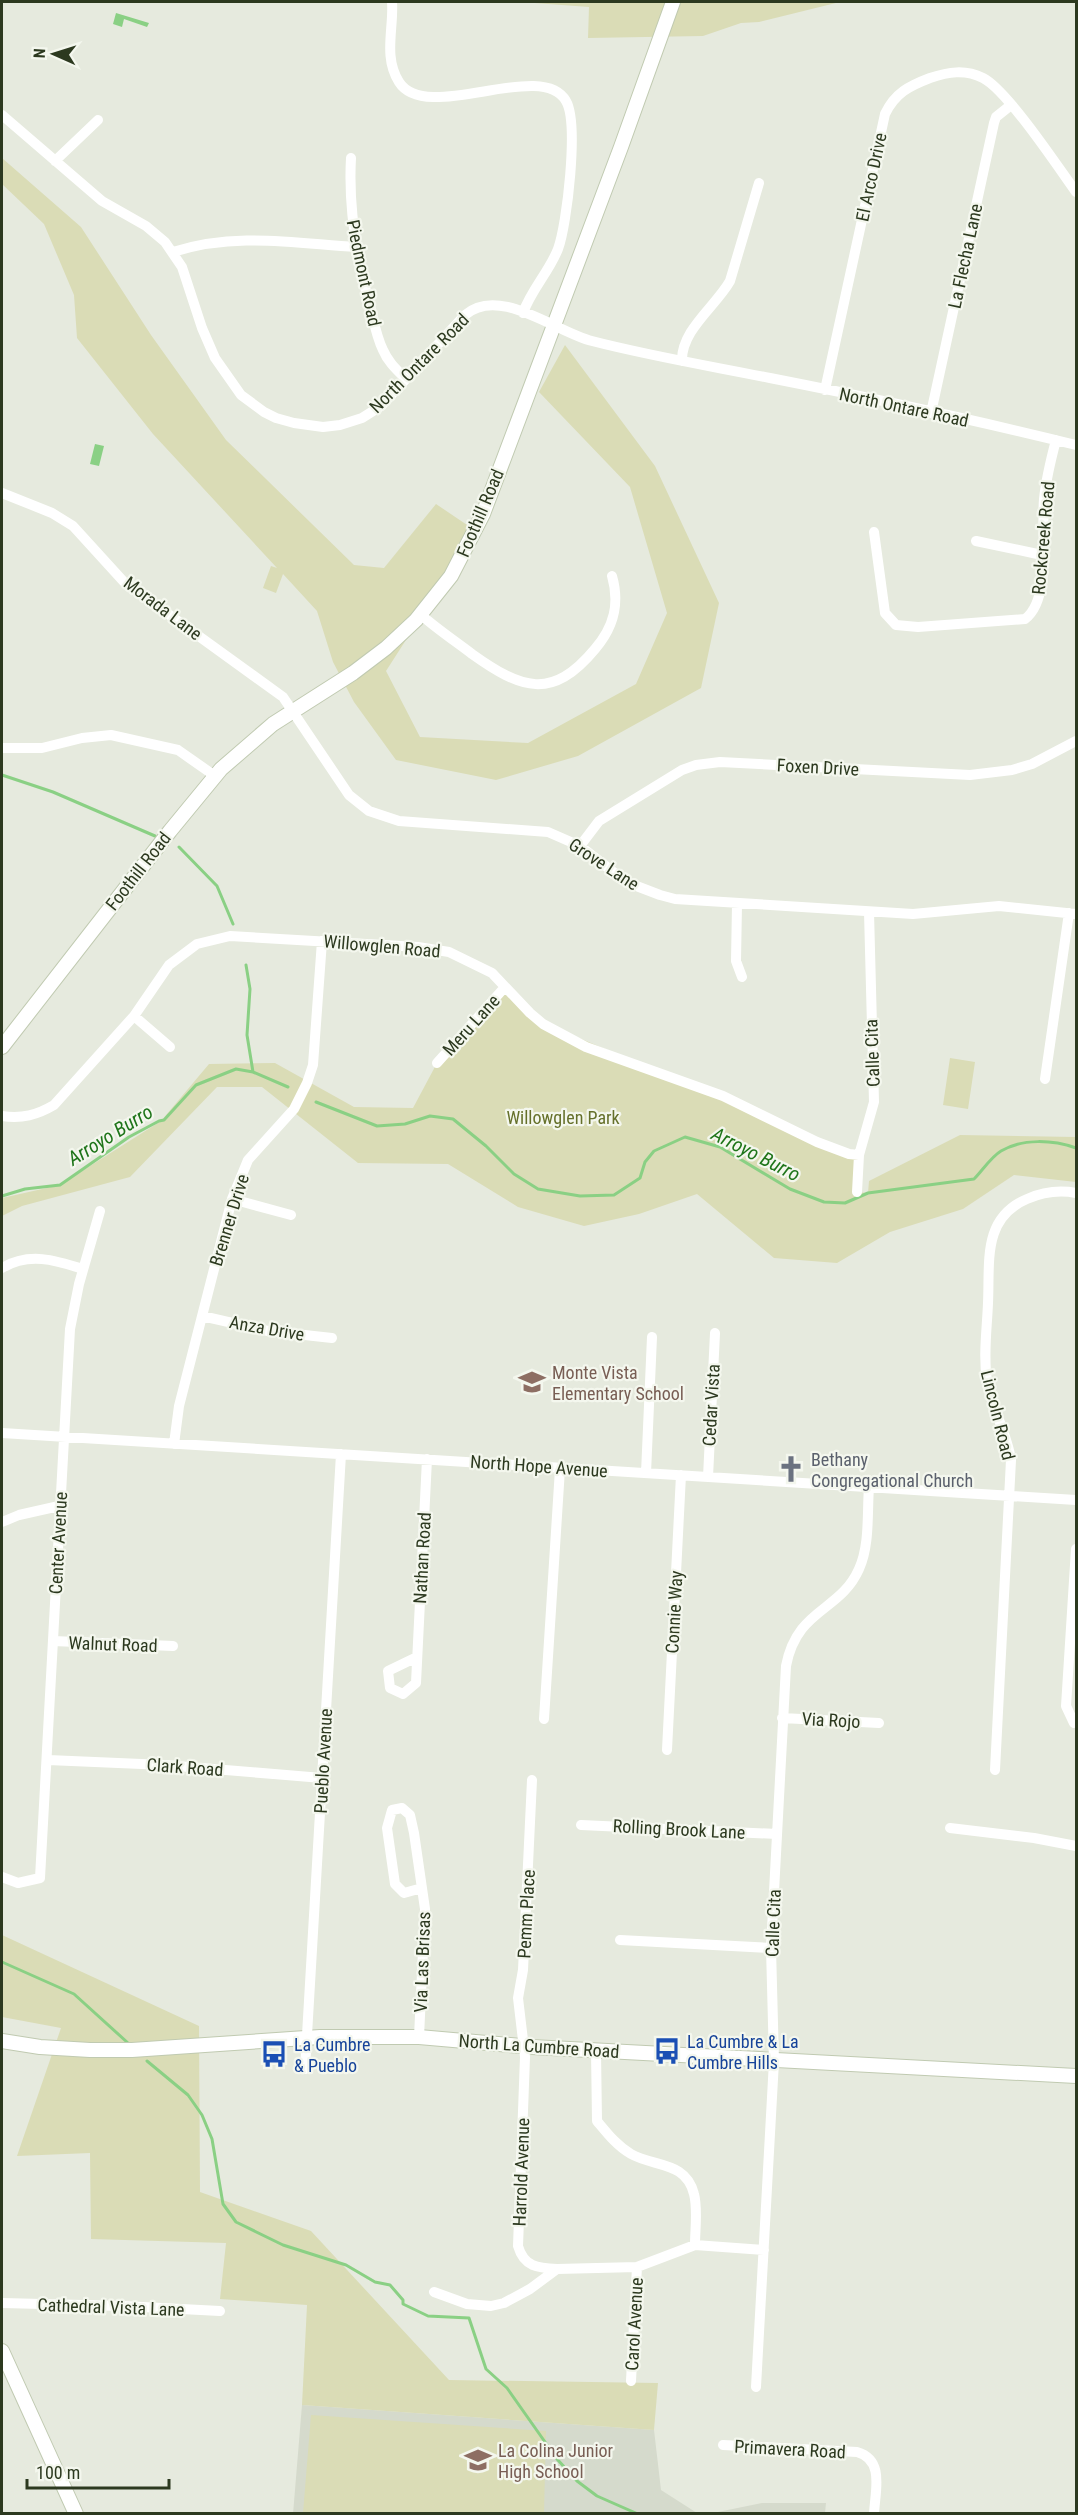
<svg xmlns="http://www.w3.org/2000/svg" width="1078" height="2515" font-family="'Roboto Condensed',sans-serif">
  <rect width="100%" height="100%" fill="#e6eade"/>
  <path fill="#d5dacc" d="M302,2405L654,2430L661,2490L697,2513L293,2514Z
    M762,2503H826L825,2513H713Z"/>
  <path fill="#dadcb6" d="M521,2H840L759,22L741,23L703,36L588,38L589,7Z
    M2,158L81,227L151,335L226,440L354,565L384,568L436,504L476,531L386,671L420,737L528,743L636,684L667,613L630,487L539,392L565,345L655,466L719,603L701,688L578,756L496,780L396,760L354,702L333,662L317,611L283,574L276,593L263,588L271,566L277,568L153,434L77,338L74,295L44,224L2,184Z
    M505,987L543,1023L859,1155L857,1192L868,1193L869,1181L960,1135L1076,1137V1182L1014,1175L963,1209L890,1232L837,1263L774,1258L697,1194L639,1214L584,1226L518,1207L448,1164L358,1163L262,1087H217L130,1177L22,1206L2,1216V1198L60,1185L161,1121L209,1064L275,1063L354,1107L413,1108L437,1063Z
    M950,1058L975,1062L968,1109L943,1105Z
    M2,1935L199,2026L200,2192L311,2231L449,2380L658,2383L654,2430L302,2405L307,2305L220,2299L226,2243L91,2239L90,2153L17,2156L61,2028L2,2017Z
    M311,2415L546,2431L544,2513H303Z"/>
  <path fill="#8ad084" d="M116,13L149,23L147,27L124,19L122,27L113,24Z
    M95,444L104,446L99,466L90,464Z"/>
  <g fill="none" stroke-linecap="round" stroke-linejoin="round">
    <path stroke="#8ad084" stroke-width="3" d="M2,775L53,792L155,836
      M179,847L217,886L233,924
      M246,965L250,989L247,1035L253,1072
      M316,1102L377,1126L405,1124L430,1116L453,1119L486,1146L514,1174L538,1189L580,1196L614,1195L640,1178L645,1162L654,1151L685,1137L720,1147L790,1189L824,1202L845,1203L868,1193L974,1179C982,1171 991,1157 1001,1151C1023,1138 1053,1140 1076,1148
      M2,1196L25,1189L60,1185L129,1137L159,1121L164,1120L196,1085L236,1069L253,1072L288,1087
      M2,1962L74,1994L128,2043
      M147,2061L188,2095L202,2115L212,2139L223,2204L236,2222L283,2245L346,2265L375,2282L390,2285L403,2300V2304L428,2316L469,2318L486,2369L507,2388L557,2459L577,2481L597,2496L638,2514"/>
    <defs>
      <path id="secondary" d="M2,1047L170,831L221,769L273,724L353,673L386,648L416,620L451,576L483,514L621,147L673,2
        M2,2041L40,2047L90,2050H132L320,2037H419L532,2047L1076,2076
        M2,2351L76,2514"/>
    </defs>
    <use href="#secondary" stroke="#c0cab1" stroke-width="16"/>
    <path stroke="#fff" stroke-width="10" d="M392,2C394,28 383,57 399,82C426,125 542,58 566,101C579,123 567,225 558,249C549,272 531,290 523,313
      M2,115L102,201L146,226L165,242L182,267L202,328L215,358L241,395L264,412L276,418L294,423L323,427L340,425L362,418L381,406L465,315C499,285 556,332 592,341C650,356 710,366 770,378C872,398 975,420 1076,445
      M351,158C348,210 357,260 371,310C374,323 377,338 383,350C388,362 397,370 406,379
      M55,161L98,120
      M173,252C234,232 293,243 356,247
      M682,361C681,330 716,306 730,281L759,183
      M825,390L885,114C895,93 909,86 930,78C948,72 965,69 983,78C1007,90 1058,167 1076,192
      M931,413L994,123L996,117L1011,105
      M2,493L52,513L73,526L124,582L283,697L349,795L369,811L399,821L548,832L580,846L626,882L660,895L675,899L913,914L999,906L1076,914
      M874,532L885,613L896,625L918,627L1025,619C1052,599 1041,531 1044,499C1046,479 1051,459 1056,440
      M976,541L1042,555
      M420,614C437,629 455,641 472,654C521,689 552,701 595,649C614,627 620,604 612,576
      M2,748H42L82,738L111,735L178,750L215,776
      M580,846L599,821L682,770L696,765L720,762L970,775L1012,770L1032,764L1076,741
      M737,904L736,961L742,977
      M134,1016L170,1047
      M437,1063L505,987
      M1045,1079L1069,913
      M2,1116C22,1119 37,1115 54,1105L134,1016L169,965L197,944L230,936L418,947L449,952L492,973L530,1013L543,1024L586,1047L723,1096L817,1142L849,1154L859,1155
      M857,1192L859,1155L874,1102L869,912
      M232,1199L291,1215
      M2,1268C29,1252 55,1260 83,1269
      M202,1316L268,1331L332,1338
      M2,1433L1076,1500
      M174,1444L179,1406L232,1199L248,1160L294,1109L307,1083L313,1065L322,941
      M646,1473L652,1337
      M708,1477L715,1333
      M2,1522L19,1515L59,1506
      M53,1641L173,1646
      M417,1657L388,1671L390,1688L403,1694L416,1683L427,1459
      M782,1718L879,1723
      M544,1719L560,1469
      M1074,1723L1066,1706L1076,1549
      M667,1750L681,1475
      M48,1760L165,1765L322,1778
      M995,1770L1011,1460C1007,1433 992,1409 987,1381C983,1355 987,1329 988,1303C990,1262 982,1218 1027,1199C1043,1192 1060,1190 1076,1193
      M532,1780L523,1970L518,1998L525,2057L518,2246C524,2267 538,2268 557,2269
      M581,1825L777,1834
      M950,1828L1034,1838L1076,1846
      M2,1877L18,1883L40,1878L70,1329L79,1284L100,1211
      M620,1940L771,1948
      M419,2037L425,1909L414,1833L410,1815L402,1808L392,1810L387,1828L395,1884L404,1893L422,1888
      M596,2051L597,2121C607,2133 617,2146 631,2154C654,2167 686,2161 694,2194C698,2209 695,2229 695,2245
      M305,2069L341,1454
      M434,2292L467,2304L491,2306L504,2303L530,2289L557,2269L637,2267L695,2245L764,2250
      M2,2303L123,2306L220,2311
      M631,2381L637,2267
      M756,2387L774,2061L771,1948L786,1666C797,1608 840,1612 859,1569C870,1545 867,1513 869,1487
      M723,2445L857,2452C885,2460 875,2491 874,2514"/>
    <use href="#secondary" stroke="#fff" stroke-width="14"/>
  </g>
  <defs>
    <symbol id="school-bare" viewBox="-9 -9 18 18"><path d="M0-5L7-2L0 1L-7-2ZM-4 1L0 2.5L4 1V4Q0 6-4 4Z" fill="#8d6e63" stroke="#f4f7ee" stroke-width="2.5" paint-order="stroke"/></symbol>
    <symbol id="church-bare" viewBox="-9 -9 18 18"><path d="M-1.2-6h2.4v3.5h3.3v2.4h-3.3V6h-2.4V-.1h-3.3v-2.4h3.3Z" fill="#6b7280" stroke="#f4f7ee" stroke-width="2.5" paint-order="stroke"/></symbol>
    <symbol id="bus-bare" viewBox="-9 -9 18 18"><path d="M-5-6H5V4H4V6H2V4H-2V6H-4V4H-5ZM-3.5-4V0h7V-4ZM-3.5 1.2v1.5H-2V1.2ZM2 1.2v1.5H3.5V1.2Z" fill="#1a4fb4" stroke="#f4f7ee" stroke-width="2.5" paint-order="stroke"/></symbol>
  </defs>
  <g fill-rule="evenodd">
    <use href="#school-bare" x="513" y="1363" width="38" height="38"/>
    <use href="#church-bare" x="772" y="1450" width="38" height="38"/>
    <use href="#bus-bare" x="648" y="2032" width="38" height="38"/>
    <use href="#bus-bare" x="255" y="2035" width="38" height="38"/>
    <use href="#school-bare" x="459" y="2441" width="38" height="38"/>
  </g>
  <g text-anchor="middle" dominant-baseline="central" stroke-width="4.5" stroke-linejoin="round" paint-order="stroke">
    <g font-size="18" fill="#2c391f" stroke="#f4f7ee">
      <text transform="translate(871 177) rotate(-78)">El Arco Drive</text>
      <text transform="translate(965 256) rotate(-78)">La Flecha Lane</text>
      <text transform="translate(364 273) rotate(78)">Piedmont Road</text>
      <text transform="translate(419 363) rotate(-45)">North Ontare Road</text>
      <text transform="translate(904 407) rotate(12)">North Ontare Road</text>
      <text transform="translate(480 513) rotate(-67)">Foothill Road</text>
      <text transform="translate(1043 538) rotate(-85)">Rockcreek Road</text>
      <text transform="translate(163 608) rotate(37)">Morada Lane</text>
      <text transform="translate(818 767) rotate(3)">Foxen Drive</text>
      <text transform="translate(604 864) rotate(33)">Grove Lane</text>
      <text transform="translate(138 871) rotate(-52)">Foothill Road</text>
      <text transform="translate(382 946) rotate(5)">Willowglen Road</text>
      <text transform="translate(471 1025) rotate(-48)">Meru Lane</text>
      <text transform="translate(872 1053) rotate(-92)">Calle Cita</text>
      <text transform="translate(229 1220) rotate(-73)">Brenner Drive</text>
      <text transform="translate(267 1328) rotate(10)">Anza Drive</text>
      <text transform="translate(711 1405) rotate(-87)">Cedar Vista</text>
      <text transform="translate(998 1415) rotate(76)">Lincoln Road</text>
      <text transform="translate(539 1466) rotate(4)">North Hope Avenue</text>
      <text transform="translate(58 1543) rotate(-87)">Center Avenue</text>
      <text transform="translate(422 1558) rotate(-87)">Nathan Road</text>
      <text transform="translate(674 1612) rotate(-87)">Connie Way</text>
      <text transform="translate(113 1644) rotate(2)">Walnut Road</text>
      <text transform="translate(831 1720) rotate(3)">Via Rojo</text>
      <text transform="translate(323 1761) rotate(-87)">Pueblo Avenue</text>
      <text transform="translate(185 1767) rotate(4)">Clark Road</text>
      <text transform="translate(679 1829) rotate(3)">Rolling Brook Lane</text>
      <text transform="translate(526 1914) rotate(-87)">Pemm Place</text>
      <text transform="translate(773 1923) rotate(-88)">Calle Cita</text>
      <text transform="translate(422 1962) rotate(-88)">Via Las Brisas</text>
      <text transform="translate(539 2046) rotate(4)">North La Cumbre Road</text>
      <text transform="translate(521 2172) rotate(-88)">Harrold Avenue</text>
      <text transform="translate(111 2307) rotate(2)">Cathedral Vista Lane</text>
      <text transform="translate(634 2324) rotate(-87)">Carol Avenue</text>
      <text transform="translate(790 2449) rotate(3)">Primavera Road</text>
    </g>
    <g font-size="18" fill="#65702a" stroke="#f4f7ee">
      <text x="563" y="1117">Willowglen Park</text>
    </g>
    <g font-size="18" fill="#785e54" stroke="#f4f7ee" text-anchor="start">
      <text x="552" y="1372">Monte Vista<tspan x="552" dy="21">Elementary School</tspan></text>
      <text x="498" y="2450">La Colina Junior<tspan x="498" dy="21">High School</tspan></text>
    </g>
    <g font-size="18" fill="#5b616d" stroke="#f4f7ee" text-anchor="start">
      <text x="811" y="1459">Bethany<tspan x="811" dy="21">Congregational Church</tspan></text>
    </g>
    <g font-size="18" fill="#164399" stroke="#f4f7ee" text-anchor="start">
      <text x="687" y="2041">La Cumbre &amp; La<tspan x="687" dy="21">Cumbre Hills</tspan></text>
      <text x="294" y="2044">La Cumbre<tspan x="294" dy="21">&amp; Pueblo</tspan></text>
    </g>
    <g font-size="20" font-style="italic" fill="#1f751a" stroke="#f4f7ee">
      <text transform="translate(110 1135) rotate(-32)">Arroyo Burro</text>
      <text transform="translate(756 1154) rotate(27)">Arroyo Burro</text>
    </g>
  </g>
  <rect width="1078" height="2515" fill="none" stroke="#2c391f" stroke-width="6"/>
  <g transform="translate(54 54) rotate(273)" stroke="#f4f7ee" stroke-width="4.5" paint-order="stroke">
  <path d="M0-4.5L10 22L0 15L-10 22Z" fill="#2c391f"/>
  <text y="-9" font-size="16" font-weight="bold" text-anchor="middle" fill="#2c391f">N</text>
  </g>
  <path d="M27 2479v9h142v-9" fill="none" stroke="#2c391f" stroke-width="3"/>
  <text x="36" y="2479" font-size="18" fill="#2c391f" stroke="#f4f7ee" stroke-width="4.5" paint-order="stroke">100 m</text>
</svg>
